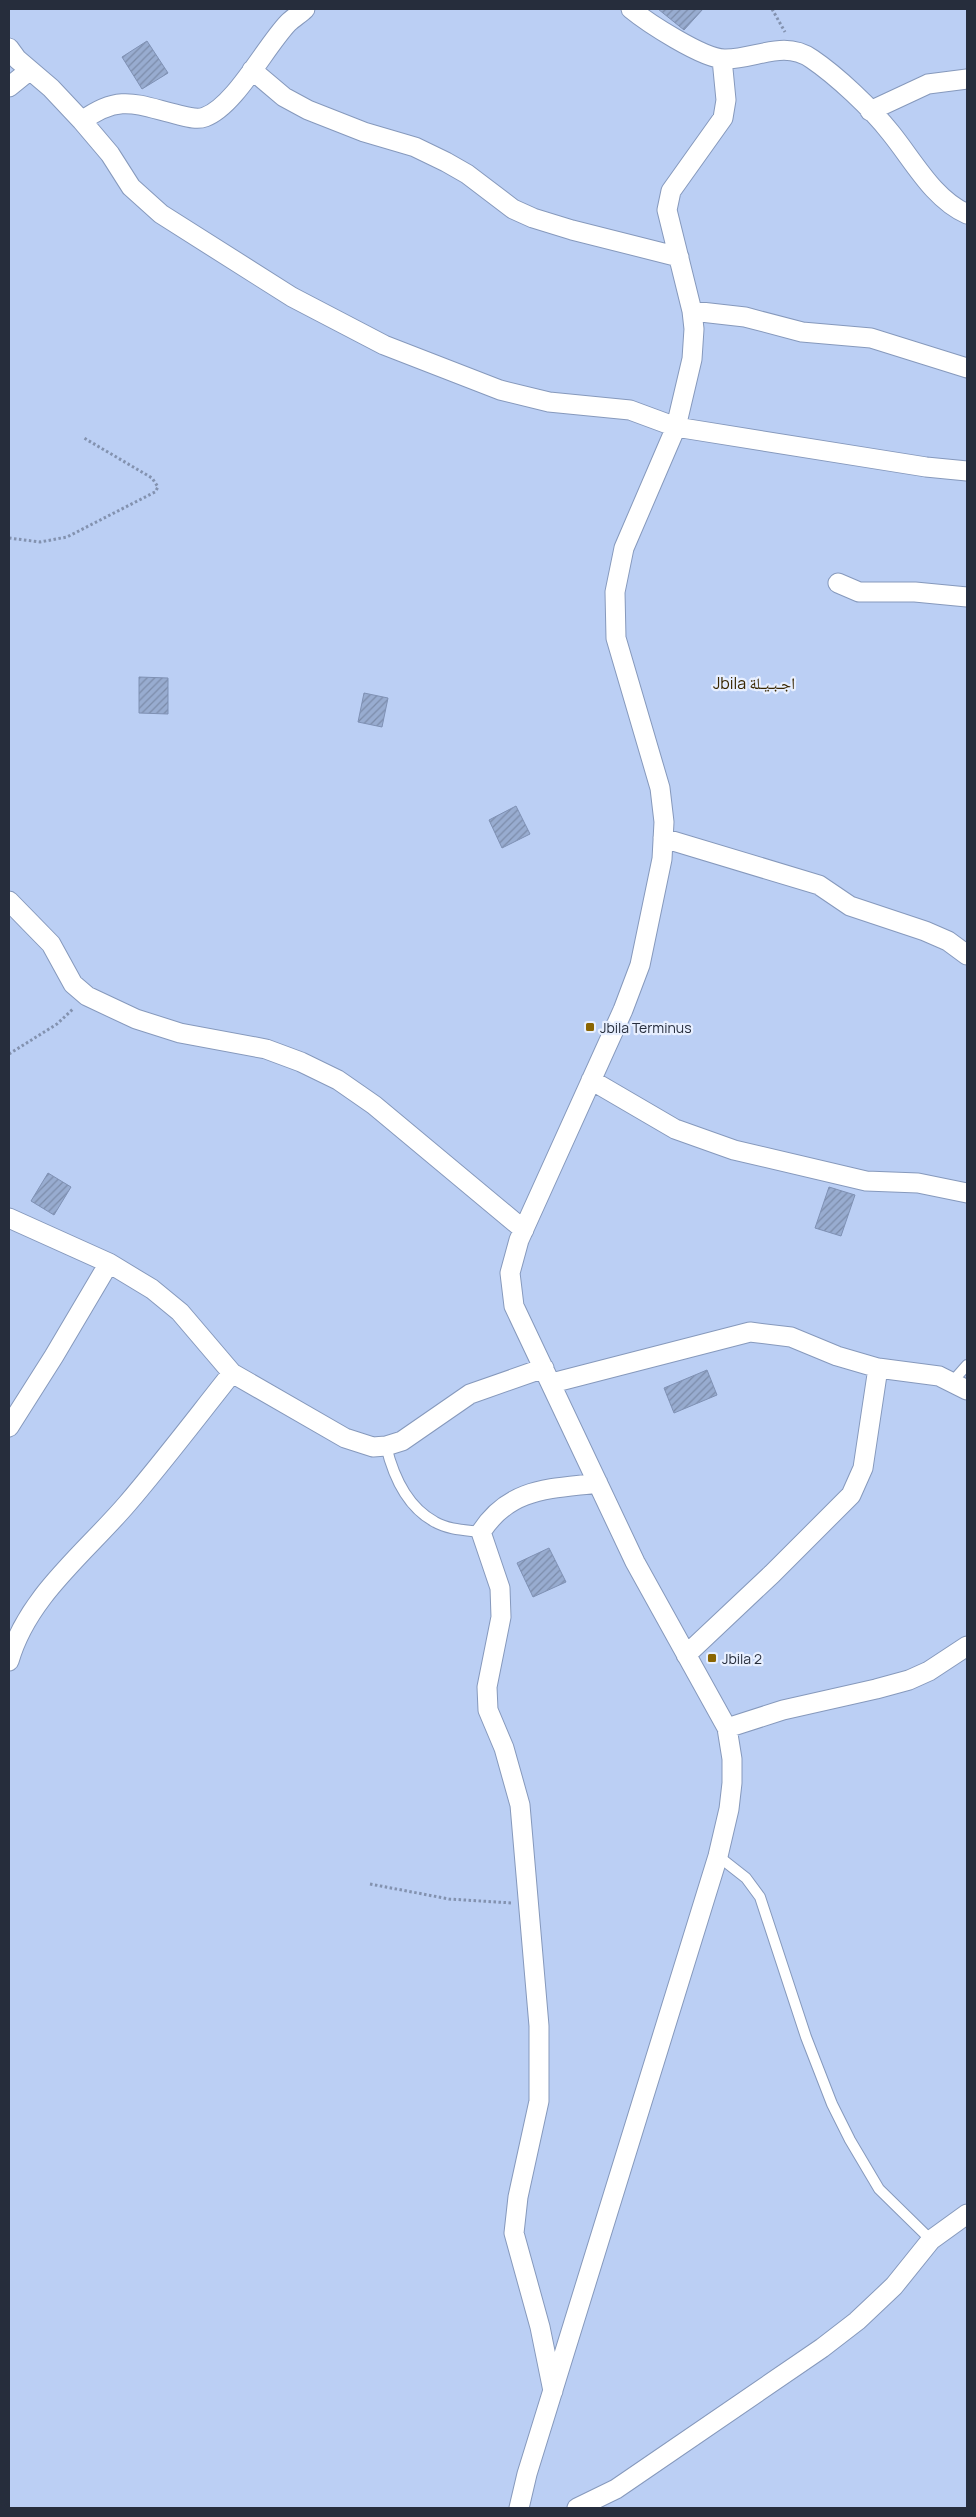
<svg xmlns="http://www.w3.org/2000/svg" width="976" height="2517" font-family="Manrope,'Noto Naskh Arabic',sans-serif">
  <defs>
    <pattern id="building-hatch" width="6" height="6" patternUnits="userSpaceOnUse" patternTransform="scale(1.25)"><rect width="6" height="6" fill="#98acd0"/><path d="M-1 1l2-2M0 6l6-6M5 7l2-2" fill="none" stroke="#7c8caa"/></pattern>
  </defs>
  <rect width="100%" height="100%" fill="#bbcff4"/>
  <path fill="url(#building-hatch)" stroke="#7f91b4" d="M658,9H703L684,30Z
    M147,41L168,73L142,89L122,57Z
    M139,677L168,678V714L139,713Z
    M364,693L388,698L382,727L358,722Z
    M516,806L530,834L502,848L489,820Z
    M48,1173L71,1187L54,1215L31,1201Z
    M829,1187L855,1195L841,1236L815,1228Z
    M707,1370L717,1395L674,1413L664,1388Z
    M549,1548L566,1582L533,1597L517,1563Z"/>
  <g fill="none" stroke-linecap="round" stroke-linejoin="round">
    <defs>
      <path id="lane" d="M952,1382L967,1365
        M386,1446C393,1475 407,1507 435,1522C449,1530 466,1530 481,1532
        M718,1856L746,1878L760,1897L806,2037L832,2104L850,2140L879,2189L931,2240"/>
      <path id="street" d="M631,9C648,23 702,58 724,59C755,60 783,39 812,59C837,76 871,108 890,132C913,160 933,199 967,214
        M9,48L17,59L51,88L82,121L110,154L131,187L161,214L292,297L384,345L500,390L549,402L630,410L676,427L926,467L967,471
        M252,70L284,97L308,110L364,132L415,147L446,162L467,174L513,209L533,218L572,230L679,257
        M9,87L30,70
        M870,111L928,84L967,79
        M82,121C120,93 137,105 179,115C187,117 197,120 205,117C235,106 265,47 288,23C293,18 300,14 305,9
        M692,311L745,317L802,332L871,338L967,368
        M838,583L859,592H915L967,597
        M663,838L819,885L850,906L925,931L948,941L967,955
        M9,901L51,944L73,984L87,996L136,1019L180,1033L266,1049L301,1062L338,1080L374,1105L524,1230
        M591,1080L675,1129L734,1150L866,1181L918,1183L967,1193
        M9,1218L109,1263L152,1289L180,1312L232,1373L345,1438L373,1447L386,1446L402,1441L470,1394L544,1368
        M552,1383L750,1332L791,1337L837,1356L878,1368L939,1376L967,1390
        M9,1427L54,1356L109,1263
        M686,1655L772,1574L851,1495L863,1468L878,1368
        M9,1661C27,1597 85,1553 127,1504C163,1462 197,1417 232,1373
        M727,1728L783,1710L876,1689L909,1680L929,1671L967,1646
        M553,2391L540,2327L514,2233L518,2197L539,2101V2026L520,1805L504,1748L488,1710L487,1687L501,1617L500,1588L481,1532C510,1487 551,1489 598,1483
        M519,2508L527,2474L718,1856L729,1809L732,1783V1759L727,1728L635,1562L514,1306L510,1273L519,1240L623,1010L640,965L662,859L664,822L660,788L616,638L615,592L624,548L676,427L692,359L694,329L692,311L667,210L671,191L723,118L726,100L722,59
        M577,2508L616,2489L822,2348L857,2321L894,2286L931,2240L967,2214"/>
    </defs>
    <use href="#lane" stroke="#8699bc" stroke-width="12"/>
    <use href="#street" stroke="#8699bc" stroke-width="21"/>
    <path stroke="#8392af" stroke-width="3" stroke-dasharray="2.5 2.5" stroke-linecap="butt" d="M772,9L785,32
      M9,538L40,542L67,537L155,492L158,487L152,478L84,438
      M9,1054L57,1024L73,1009
      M370,1884L449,1899L512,1903"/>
    <use href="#lane" stroke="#fff" stroke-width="10"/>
    <use href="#street" stroke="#fff" stroke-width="19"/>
  </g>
  <g fill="#8a6503" stroke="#e7efff" stroke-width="2">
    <rect x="585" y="1022" width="10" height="10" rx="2.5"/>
    <rect x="707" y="1653" width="10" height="10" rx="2.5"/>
  </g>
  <g text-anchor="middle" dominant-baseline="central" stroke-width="4.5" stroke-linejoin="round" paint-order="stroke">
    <g font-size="14" fill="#262d3c" stroke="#e7efff" text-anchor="start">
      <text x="600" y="1027">Jbila Terminus</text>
      <text x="722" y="1658">Jbila 2</text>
    </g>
    <g font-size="16" fill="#392700" stroke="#e7efff">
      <text x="754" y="683">Jbila اجـبـيـلة</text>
    </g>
  </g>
  <rect width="976" height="2517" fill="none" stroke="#262d3c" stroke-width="20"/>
</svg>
